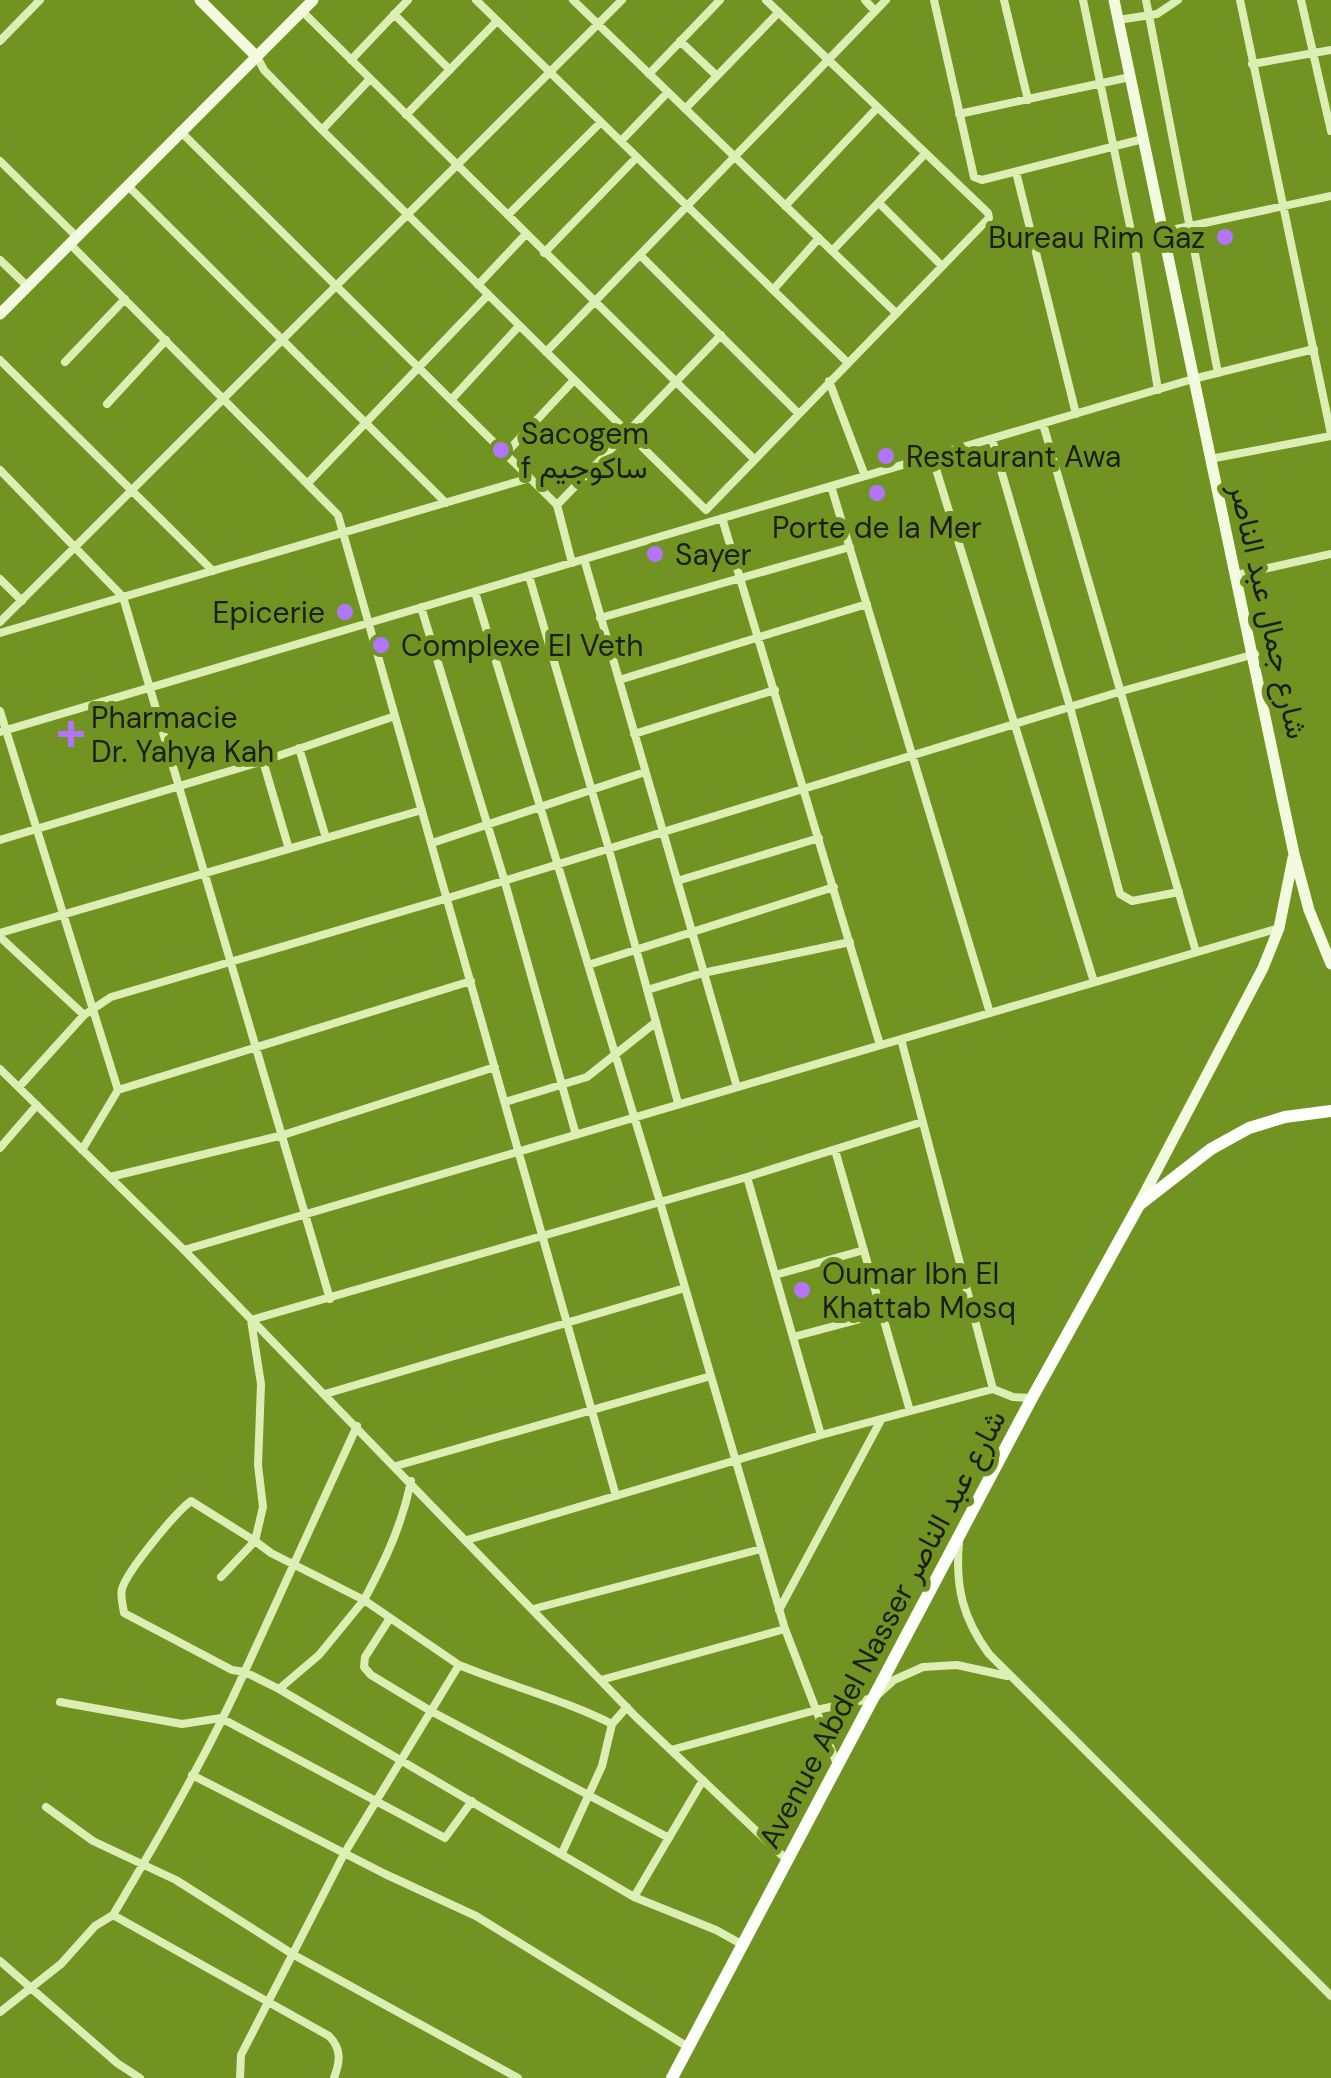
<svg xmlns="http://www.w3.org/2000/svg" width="1331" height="2078" font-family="'DM Sans',Vazirmatn,sans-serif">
  <rect width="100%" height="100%" fill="#709321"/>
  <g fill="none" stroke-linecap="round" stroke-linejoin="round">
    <path stroke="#dceeb4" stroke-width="8" d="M476,0L847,362
      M573,0L895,312
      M865,0L875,11
      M934,0L974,177L982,180L1143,139
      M1004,0L1028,100
      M1083,0L1136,255L1158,390
      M1146,0L1218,373
      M1240,0L1331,434
      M1301,0L1331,131
      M302,11L754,459
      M394,14L450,70
      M1118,20L1157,14L1178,0
      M0,41L40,0
      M680,41L717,76
      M257,57L264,70L322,130L706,510L989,218L988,213L766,0
      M351,60L408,0
      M1252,64L1331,50
      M649,74L720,0
      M685,109L779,12
      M959,114L1130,77
      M406,115L497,21
      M322,130L370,79
      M180,131L557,505L572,563
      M621,141L668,92
      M0,161L76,236
      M1016,172L1076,414
      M127,185L446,503
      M879,203L942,266
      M785,206L877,108
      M508,215L601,122
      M1162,232L1331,196
      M69,243L338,515L616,1496
      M832,251L924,155
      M544,253L637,157
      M640,255L798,413
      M0,260L27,286
      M478,285L526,234
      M773,290L819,238
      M546,352L886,0
      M0,360L213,571
      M65,362L125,299
      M829,381L865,476
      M451,400L519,326
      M107,404L166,340
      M1043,424L1196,952
      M992,439L1070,707L1120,894L1132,901L1179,892
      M505,454L574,380
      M932,456L1094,982
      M1210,459L1331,436
      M0,470L123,597L330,1299
      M308,483L488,295
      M831,486L990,1013
      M557,505L721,335
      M722,518L880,1045
      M584,559L737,1087
      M1237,575L1331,554
      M529,576L608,846L678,1103
      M0,579L22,601
      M475,592L660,1202L785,1629L838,1767
      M421,607L504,879L576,1135
      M600,618L850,547
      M0,622L622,0
      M0,633L530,478
      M619,680L867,604
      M0,711L118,1090
      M0,732L1193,379L1314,349
      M634,734L775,690
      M299,748L326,838
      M263,761L289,849
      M0,840L263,761L395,716
      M432,843L645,772
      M677,881L819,838
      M0,933L422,810
      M0,937L84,1015
      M588,965L834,887
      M647,990L703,973L850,942
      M901,1039L993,1389
      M0,1069L184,1250L636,1717L788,1861
      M19,1087L84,1015L111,997L448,898L1122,691L1255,654
      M505,1102L587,1077L656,1022
      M0,1148L37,1105
      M82,1150L118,1090L471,981
      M835,1150L910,1411
      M110,1177L283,1135L495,1067
      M747,1177L821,1435
      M184,1250L1279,928
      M775,1275L864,1250
      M251,1320L747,1177L922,1122
      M251,1320L261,1384L258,1465L263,1507L255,1541L271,1553L364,1600L319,1655L279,1689
      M793,1337L883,1313
      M325,1394L685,1288
      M396,1466L711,1376
      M467,1540L821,1435L993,1389L1013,1397L1032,1398
      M959,1543C955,1587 963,1619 989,1654L1331,1996
      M221,1577L255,1541L191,1501C175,1513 127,1571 122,1589C120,1597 123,1605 124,1613L232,1670L245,1672L279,1689L634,1897L716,1930L743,1945
      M533,1609L761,1549
      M779,1610L881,1420
      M390,1618L365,1657L364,1667L371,1675L429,1710L669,1838
      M459,1665C510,1686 562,1699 612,1724L627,1707
      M601,1680L785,1629
      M60,1702L182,1724L221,1718L445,1838L472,1801
      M671,1750L816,1710L874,1698L894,1680L923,1667L957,1665L1007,1676
      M192,1775L385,1874L476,1916L688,2047
      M46,1807L93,1841L176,1880L294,1955L518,2078
      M562,1853L602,1766L612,1724
      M634,1897L703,1780
      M113,1915L329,2036C342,2049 340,2062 334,2078
      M0,1961L117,2063L140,2078
      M0,2012L61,1964L95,1926L113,1915C160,1836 207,1755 245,1671C282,1590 319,1508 357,1426
      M240,2078L241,2055L344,1854L459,1665L364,1600C385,1561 402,1525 411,1481"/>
    <path stroke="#f2fae0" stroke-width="11" d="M200,0L257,57
      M1114,0L1294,854L1309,910L1331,964
      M0,314L313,0
      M1139,1204L1263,968L1279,928L1293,858"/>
    <path stroke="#fdfffa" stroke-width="12" d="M672,2078L1032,1398L1139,1205L1211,1149L1249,1128L1285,1117L1331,1111"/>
  </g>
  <g fill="#b275fa" stroke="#709321" stroke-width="4">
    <circle cx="1225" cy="237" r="10"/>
    <circle cx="501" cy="450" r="10"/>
    <circle cx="886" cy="456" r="10"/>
    <circle cx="877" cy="493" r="10"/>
    <circle cx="655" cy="554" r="10"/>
    <circle cx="345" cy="612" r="10"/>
    <circle cx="381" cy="645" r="10"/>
    <path d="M66 719h10v10h10v10h-10v10h-10v-10h-10v-10h10z"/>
    <circle cx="802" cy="1290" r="10"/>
  </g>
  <g text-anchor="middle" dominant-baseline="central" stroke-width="10" stroke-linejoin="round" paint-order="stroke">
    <g font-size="30" fill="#1d1d1d" stroke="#709321" text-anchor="start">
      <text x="1205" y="237" text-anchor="end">Bureau Rim Gaz</text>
      <text x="521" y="433">Sacogem<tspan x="521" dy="34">f ساكوجيم</tspan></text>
      <text x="906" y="456">Restaurant Awa</text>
      <text x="877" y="527" text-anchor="middle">Porte de la Mer</text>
      <text x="675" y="554">Sayer</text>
      <text x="325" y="612" text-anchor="end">Epicerie</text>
      <text x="401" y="645">Complexe El Veth</text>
      <text x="91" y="717">Pharmacie<tspan x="91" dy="34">Dr. Yahya Kah</tspan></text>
      <text x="822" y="1273">Oumar Ibn El<tspan x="822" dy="34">Khattab Mosq</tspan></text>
    </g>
    <g font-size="30" fill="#1d1d1d" stroke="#709321">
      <text transform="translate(1269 611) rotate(77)">شارع جمال عبد الناصر</text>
      <text transform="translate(882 1629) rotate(-62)">Avenue Abdel Nasser شارع عبد الناصر</text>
    </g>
  </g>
</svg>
